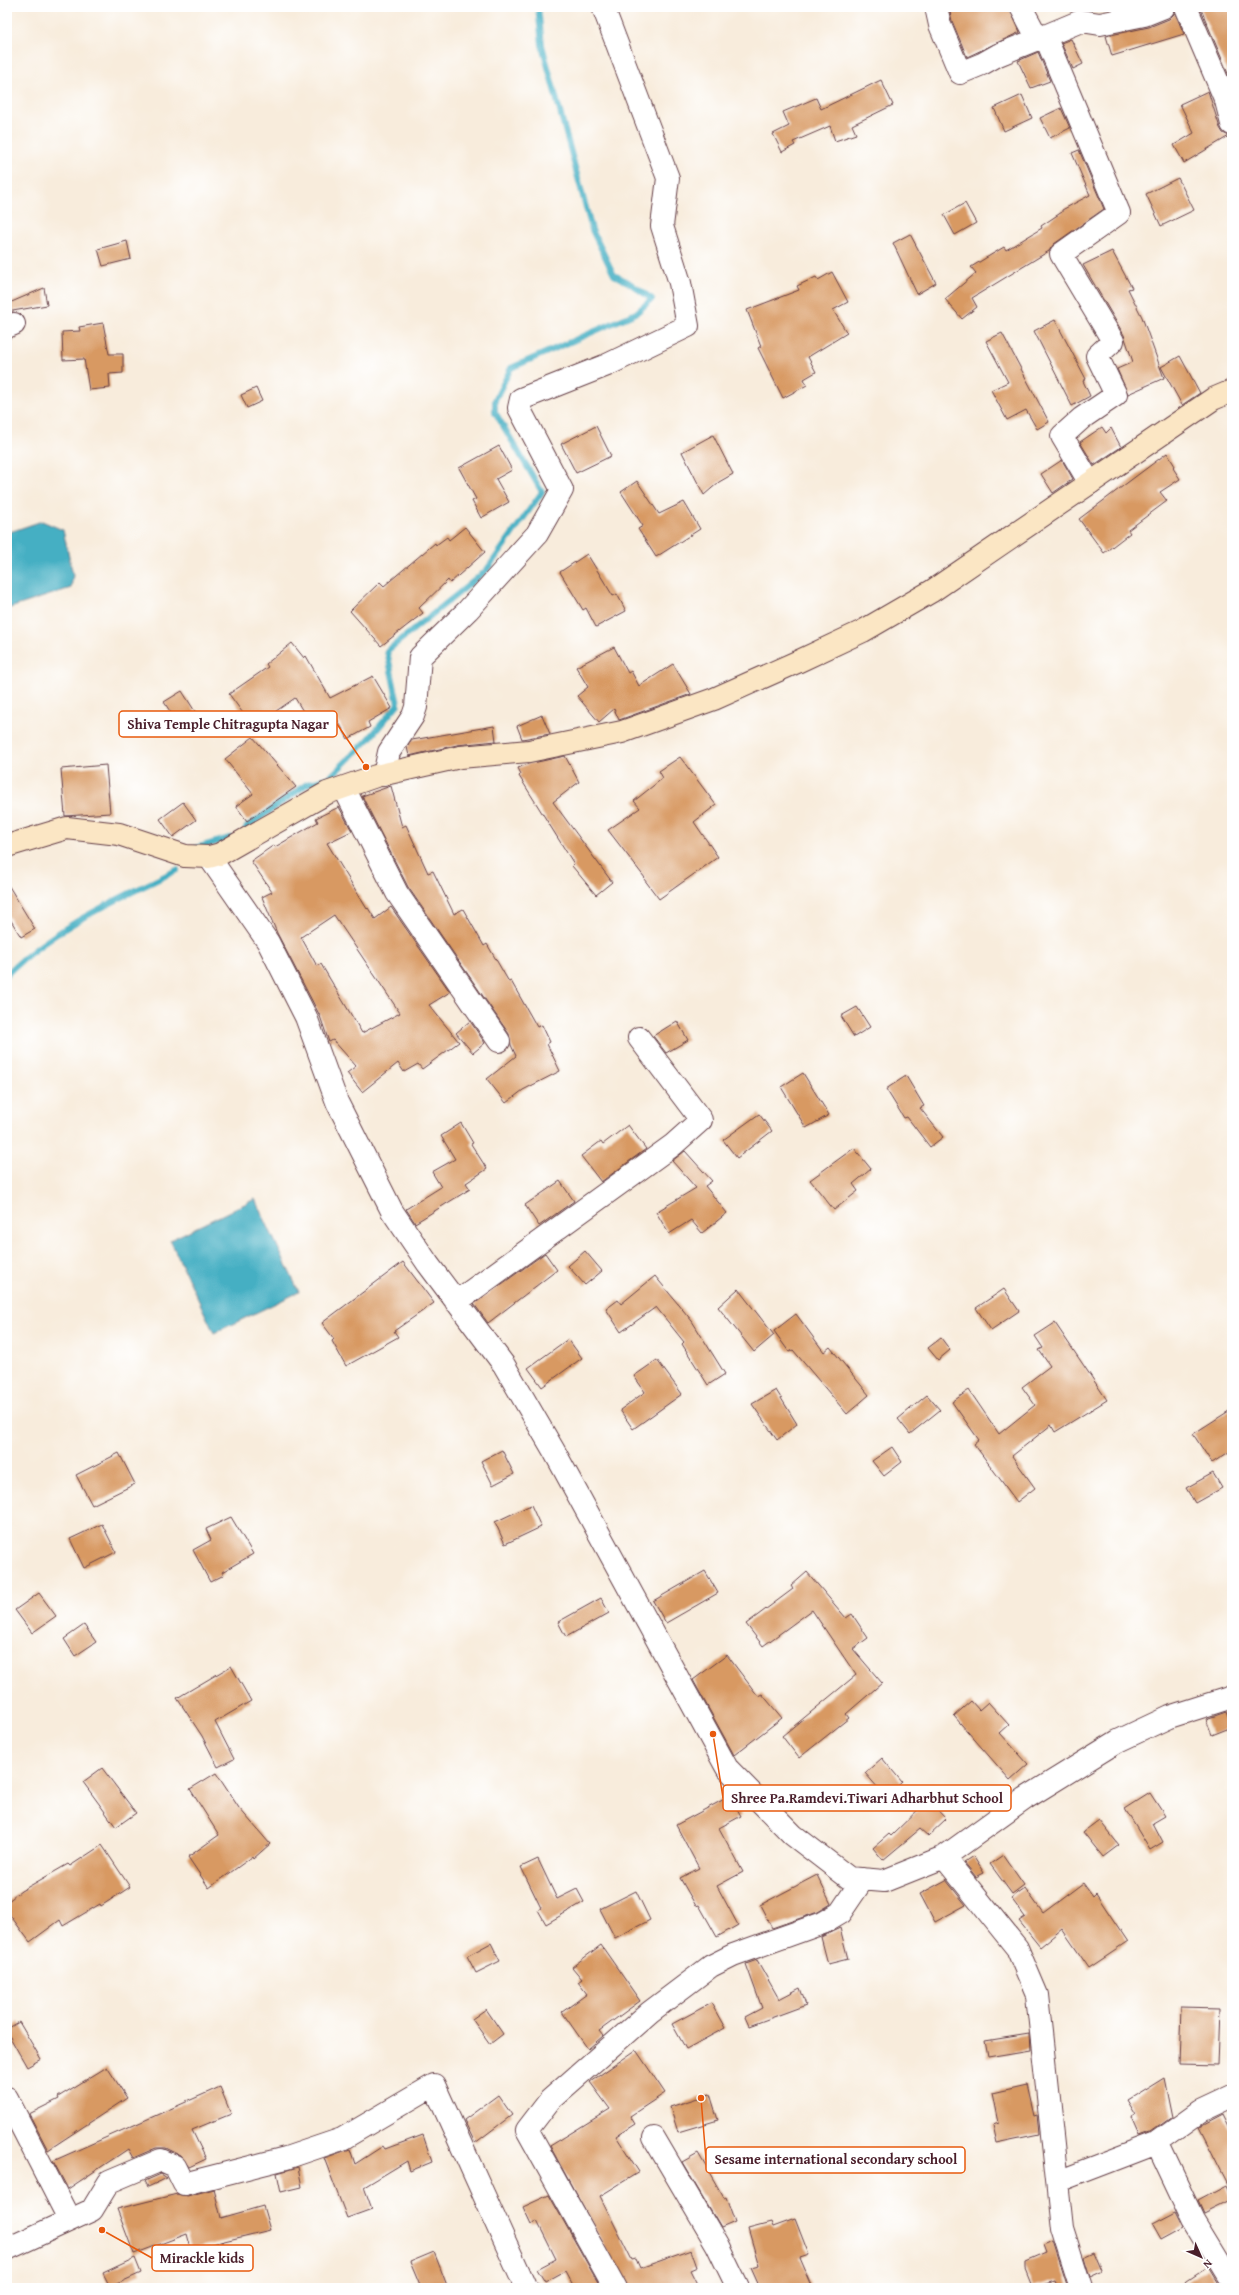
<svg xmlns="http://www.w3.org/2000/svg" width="1239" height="2295" font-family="'Gentium Book Plus',serif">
  <rect width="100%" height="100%" fill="#fff"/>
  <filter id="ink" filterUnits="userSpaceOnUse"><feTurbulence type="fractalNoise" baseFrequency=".025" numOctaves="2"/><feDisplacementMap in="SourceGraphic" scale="8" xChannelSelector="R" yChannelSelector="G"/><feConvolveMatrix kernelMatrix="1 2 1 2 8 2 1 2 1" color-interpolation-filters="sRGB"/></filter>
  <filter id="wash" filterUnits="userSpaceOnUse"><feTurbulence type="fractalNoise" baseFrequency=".012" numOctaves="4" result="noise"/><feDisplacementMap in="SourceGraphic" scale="16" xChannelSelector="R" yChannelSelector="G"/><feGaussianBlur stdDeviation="0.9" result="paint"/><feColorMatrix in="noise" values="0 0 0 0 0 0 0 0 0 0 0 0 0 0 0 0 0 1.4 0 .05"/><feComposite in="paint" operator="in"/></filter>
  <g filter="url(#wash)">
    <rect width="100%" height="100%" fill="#f8ecdc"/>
    <path fill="#45afc3" stroke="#486777" d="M42,521L63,530L73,575L71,588L7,609V533Z
      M255,1199L299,1292L214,1333L170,1240Z"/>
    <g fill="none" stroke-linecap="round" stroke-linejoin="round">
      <path stroke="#45afc3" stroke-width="6" d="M246,828L307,784L329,778L369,739L398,704L387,651L486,571L542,492L495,412V400L511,368L636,313L652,299L628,282L614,275L592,230L542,45L538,7
        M196,848L230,838
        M7,974C54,927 118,899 177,870"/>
    </g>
    <g id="blocks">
      <path fill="#d89962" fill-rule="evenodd" d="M949,7H1009L1020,32L967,57L952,21Z
        M1200,7H1232V83Z
        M1175,13L1184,34L1112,56L1106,36L1149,27L1169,19Z
        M1071,39L1083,64L1073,69L1061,43Z
        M1038,52L1050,81L1031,88L1018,61Z
        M881,80L893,105L852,125L856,134L835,141L830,126L793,142L795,145L782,152L773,134L789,126L783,112L816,98L821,109Z
        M1208,91L1220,128L1223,133L1229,136L1184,163L1174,145L1194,133L1180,104Z
        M1022,95L1032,118L1004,131L994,108Z
        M1061,108L1070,128L1050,138L1040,118Z
        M1079,150L1104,209L1054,244L1049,251L972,298L977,307L962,319L945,299L976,273L971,267L1004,247L1006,250L1042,228L1041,226L1062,212V210L1090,195L1072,153Z
        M1178,178L1194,210L1161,226L1146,194Z
        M965,203L976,223L955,235L944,215Z
        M910,234L936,283L917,294L893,243Z
        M127,241L131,259L103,266L98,249Z
        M1112,251L1132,288L1128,289L1142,317L1164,378L1128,394L1117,369L1133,362L1124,335L1083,265Z
        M832,272L848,302L833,310L847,333L808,357L816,372L804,379L807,385L783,398L758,348L761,346L747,310L799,290L797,286L816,277L818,280Z
        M44,288L47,305L7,312V304Z
        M1055,320L1086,379L1083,381L1090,396L1072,406L1034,331Z
        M103,323L109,354H123V373L109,374L110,388L89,390L84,359L63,360L62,332L80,331L79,327Z
        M1002,333L1049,422L1037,429L1026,410L1007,420L991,390L1008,382L986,341Z
        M1180,356L1200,393L1182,405L1161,367Z
        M256,388L262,401L247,408L241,395Z
        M596,426L611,456L576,473L561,444Z
        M1102,427L1106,433L1111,428L1121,447L1094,465L1080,442Z
        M713,435L733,474L719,482L704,495L682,452Z
        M499,446L512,470L496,479L509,502L481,518L472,501L476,499L459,468Z
        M1167,453L1175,466L1173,468L1180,479L1160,492L1167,501L1128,530L1130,533L1104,553L1079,519Z
        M1062,460L1073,479L1053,493L1041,474Z
        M637,481L659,514L684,502L700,529L656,557L638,529L643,526L621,492Z
        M465,527L485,552L450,583L448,580L419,608L423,613L381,646L350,611L380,582L384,586L435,543L436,545L447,537L449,540Z
        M587,554L613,596L617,594L626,611L596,627L586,608L583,610L560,572Z
        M292,643L304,658L306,656L330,698L373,676L392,708L368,722L370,727L348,739L335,715L313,728L295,698L253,727L229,694L268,667L266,664Z
        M614,647L628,673L631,671L639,686L673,664L691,694L619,720L614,709L599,722L577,696L588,687L576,667Z
        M182,691L196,713L179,725L164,702Z
        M542,715L550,734L522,739L517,726Z
        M494,726L496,741L457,745L409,756L407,747L412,740Z
        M253,737L296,787L247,821L236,806L253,794L225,759Z
        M565,756L579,782L553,802L612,882L596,895L572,866L574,864L519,776L521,774L518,768L528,764Z
        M680,757L716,805L694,822L718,857L659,899L644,879L645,878L608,830L640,808L634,801L663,778L659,771Z
        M106,765L110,813L65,816L61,769Z
        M391,786L402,827L406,825L428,873L433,871L454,914L463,909L484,946L487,944L509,982L511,981L537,1027L542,1025L550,1042L547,1044L560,1071L523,1090L506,1103L487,1079L516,1056L511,1045L509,1034L408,887L362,796Z
        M183,802L196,820L173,837L160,819Z
        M339,807L352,831L327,843L367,909L368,908L375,919L391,907L450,992L429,1005L459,1042L422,1069L418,1064L404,1072L398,1063L362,1092L347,1073L356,1066L333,1040L329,1042L320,1016L277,933L262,897L272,892L251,861L274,845L275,847L318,822L316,818ZM334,915L400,1013L362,1033L321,964L317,966L301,937Z
        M7,883L35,929L21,937L7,914Z
        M857,1007L870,1027L854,1037L841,1016Z
        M470,1021L485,1043L473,1053L456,1033Z
        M677,1021L688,1040L666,1053L653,1036Z
        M803,1073L829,1115L806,1128L781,1087Z
        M906,1076L924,1106L920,1108L943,1137L930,1147L907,1117L904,1118L886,1089Z
        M759,1114L772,1131L737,1158L723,1140Z
        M461,1123L473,1143L471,1144L487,1169L466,1183L470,1189L415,1223L406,1209L441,1187L432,1172L455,1159L441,1136Z
        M628,1125L646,1149L601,1182L581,1156L601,1141L603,1144Z
        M854,1148L871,1169L853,1184L858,1191L834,1210L810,1180Z
        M685,1151L712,1181L705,1186L727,1213L702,1233L691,1220L669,1234L656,1212L696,1188L672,1161Z
        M560,1181L574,1201L539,1226L525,1205Z
        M585,1251L602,1271L585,1285L568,1266Z
        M545,1253L557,1270L488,1323L474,1304Z
        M403,1262L434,1303L394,1331L398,1337L346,1366L332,1341L334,1339L322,1323Z
        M655,1276L692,1321L725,1374L708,1385L682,1344L684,1342L656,1307L621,1332L606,1309L618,1300L621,1304Z
        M738,1289L774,1335L754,1352L718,1307Z
        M1004,1289L1019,1311L991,1330L976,1308Z
        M796,1314L824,1352L830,1347L869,1395L847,1414L793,1350L789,1352L774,1331Z
        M1055,1323L1107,1400L1055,1432L1051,1425L1012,1456L1035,1488L1017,1502L974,1444L979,1440L952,1402L969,1390L999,1434L1035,1405L1022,1387L1050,1366L1039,1350L1043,1348L1035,1336Z
        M941,1338L950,1350L938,1360L928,1348Z
        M568,1339L582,1358L542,1387L528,1368Z
        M657,1360L682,1394L633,1429L620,1410L645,1392L634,1376Z
        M776,1390L797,1424L777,1440L752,1404Z
        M927,1395L940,1410L910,1434L898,1419Z
        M1232,1409V1450L1212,1463L1193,1434Z
        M892,1447L902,1462L884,1476L872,1461Z
        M502,1450L514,1474L493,1485L481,1461Z
        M119,1453L135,1484L92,1505L76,1475Z
        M1213,1473L1222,1488L1195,1503L1186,1488Z
        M531,1505L541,1527L505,1544L495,1522Z
        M231,1517L253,1554L222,1572L224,1575L210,1582L193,1550L211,1540L206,1529Z
        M102,1524L116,1552L84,1568L70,1539Z
        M705,1571L718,1593L666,1623L653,1601Z
        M807,1572L846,1618L852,1614L868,1638L853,1649L882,1683L846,1714L849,1718L799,1758L782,1736L856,1675L812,1610L763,1646L746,1624L793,1589L791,1586Z
        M39,1593L56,1616L32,1633L15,1610Z
        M601,1598L609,1613L566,1637L558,1622Z
        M84,1625L96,1642L75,1656L64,1639Z
        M727,1655L758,1696L762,1694L782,1718L734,1755L693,1680Z
        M231,1666L251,1701L215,1722L234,1759L218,1767L202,1736L177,1698Z
        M971,1701L979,1710L988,1702L1009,1725L1000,1733L1028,1764L1010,1780L954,1716Z
        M1226,1712L1232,1727L1212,1735L1206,1719Z
        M882,1758L902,1782L886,1797L865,1773Z
        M102,1768L136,1813L116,1827L83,1782Z
        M216,1773L239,1808L270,1844L253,1859L252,1857L209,1888L188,1857L219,1835L190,1789Z
        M1150,1793L1165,1816L1153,1823L1163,1842L1150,1850L1125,1809Z
        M730,1796L741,1816L719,1828L743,1872L717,1886L738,1925L717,1937L699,1905L696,1906L680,1878L699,1868L676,1825Z
        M928,1800L946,1819L928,1836L920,1829L883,1860L873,1848L889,1834L891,1836Z
        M1099,1820L1119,1845L1103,1857L1083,1832Z
        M102,1845L130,1887L101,1906L100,1904L63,1926L60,1920L30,1942L7,1911V1902L21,1891L68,1864L70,1866Z
        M1003,1855L1024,1885L1012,1894L990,1864Z
        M973,1856L984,1873L976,1877L964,1862Z
        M538,1859L557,1899L577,1889L584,1902L546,1924L538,1910L541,1908L521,1867Z
        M817,1875L831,1904L818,1912L772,1928L760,1905Z
        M946,1880L966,1905L935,1922L920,1894Z
        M1083,1883L1093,1897L1096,1894L1128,1942L1089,1968L1062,1929L1040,1947L1019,1921L1025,1917L1011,1898L1025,1888L1043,1913Z
        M636,1891L650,1920L615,1938L600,1909Z
        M840,1928L848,1959L828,1964L821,1937Z
        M491,1943L500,1961L476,1973L467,1956Z
        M601,1945L640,2001L599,2031L603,2036L588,2049L562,2012L587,1994L578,1982L582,1979L572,1967Z
        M757,1960L779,1999L800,1988L806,2005L749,2026L745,2017L762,2008L746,1964Z
        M711,2003L725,2028L686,2049L672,2024Z
        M1181,2008L1219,2009L1217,2064L1179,2063Z
        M486,2009L503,2034L490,2044L472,2019Z
        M19,2022L41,2059L27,2067L7,2032V2029Z
        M1029,2034L1030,2050L988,2057L985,2041Z
        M636,2050L665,2093L630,2116L635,2124L616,2136L639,2172L600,2196L632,2260L636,2259L640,2268L691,2250L697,2267L690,2270L699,2288H627L550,2146L610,2109L590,2082Z
        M107,2067L127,2098L48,2150L29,2114L59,2099L58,2097Z
        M1164,2078L1172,2117L1151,2132L1140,2136L1132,2118L1136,2116L1127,2101Z
        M1027,2085L1034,2116L1037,2115L1039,2134L996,2143L992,2125L998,2123L992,2093Z
        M220,2087L231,2114L192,2130L206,2159L189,2167L180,2155L166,2148H156L133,2158L128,2149L68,2189L53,2161Z
        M710,2094L718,2120L678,2132L670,2107Z
        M498,2095L512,2115L475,2143L464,2120Z
        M1223,2115L1232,2133V2190L1200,2127Z
        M423,2135L432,2162L410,2171L407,2161L364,2187L372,2209L347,2218L324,2158L350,2149L355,2164L383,2146L385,2149Z
        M698,2153L724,2198L726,2197L735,2222L721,2228L682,2162Z
        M298,2167L302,2187L281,2192L277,2173Z
        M161,2174L167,2178L148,2187L145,2181Z
        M1226,2185L1232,2199L1204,2213L1198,2200Z
        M214,2189L221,2218L263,2206L270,2230L191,2249L187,2234L134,2254L117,2209L177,2194L187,2196Z
        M549,2195L601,2288H574L565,2271L545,2282L537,2269L556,2259L537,2221L531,2224L523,2207Z
        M1175,2211L1183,2227L1161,2239L1152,2223Z
        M795,2219L809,2255L800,2258L813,2288H760L751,2268L759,2266L748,2228L771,2222L773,2227Z
        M1053,2241L1068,2288H1059L1056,2281L1033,2288L1025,2268V2262L1046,2253L1043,2245Z
        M434,2252L448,2288H421L410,2262Z
        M1095,2252L1103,2271L1090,2277L1084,2257Z
        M135,2258L141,2273L110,2287L103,2273Z
        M1208,2268L1220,2288H1178Z"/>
    </g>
  </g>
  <g filter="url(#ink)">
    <use href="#blocks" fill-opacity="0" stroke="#643e46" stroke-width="1"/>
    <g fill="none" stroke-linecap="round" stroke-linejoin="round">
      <defs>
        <path id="street" d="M936,7L940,25L960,73L982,64L998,55L1045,36L1119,213L1061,254L1113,341L1097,356L1116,395L1082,418L1062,436L1090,483
          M1021,7L1038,39
          M1186,7L1226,101L1232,124
          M1045,36L1081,21L1100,24L1144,15L1164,7
          M7,327L14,324
          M384,775L389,752L413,716L416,707L420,657L468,610L537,534L562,490L519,408L521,399L607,365L688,326L680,283L662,226L668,178L603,7
          M344,788L397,893L499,1041
          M209,857L268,942L306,1017L337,1102L392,1211L428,1264L504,1365L554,1451L727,1768L793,1835L849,1878L884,1881L944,1857L1026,1798L1118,1741L1169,1717L1232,1697
          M456,1302L673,1145L701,1120L639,1038
          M944,1857L1017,1948L1037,1995L1062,2228L1081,2288
          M7,2098L69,2219
          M654,2138L717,2245L738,2288
          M1157,2143L1193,2219L1232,2283
          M1058,2181L1157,2143L1200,2112L1232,2097
          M7,2249L92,2210L109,2182L161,2160L175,2166L184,2184L286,2158L342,2139L434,2085L526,2288
          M615,2288L527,2130L550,2100L650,2012L711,1966L733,1955L823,1923L840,1913L863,1879"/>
        <path id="secondary" d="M7,846L67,828L119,834L185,856L209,857L220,854L327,793L376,776L460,757L529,751L622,732L714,699L797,662L863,631L932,591L1213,399L1232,391"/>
      </defs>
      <use href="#street" stroke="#643e46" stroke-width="24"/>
      <use href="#secondary" stroke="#643e46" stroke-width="24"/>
      <use href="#street" stroke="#fff" stroke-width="22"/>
      <use href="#secondary" stroke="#fbe6c4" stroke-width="22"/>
    </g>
  </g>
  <path fill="none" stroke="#e8590c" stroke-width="1.5" d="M366 767L337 724M713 1734L723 1798M701 2098L706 2160M102 2230L152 2258"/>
  <g fill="#e8590c" stroke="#fff" stroke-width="1.5">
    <circle cx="366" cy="767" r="4"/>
    <circle cx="713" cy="1734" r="4"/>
    <circle cx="701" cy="2098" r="4"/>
    <circle cx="102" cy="2230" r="4"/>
  </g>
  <g fill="#fff" stroke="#e8590c" stroke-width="1.5">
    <rect x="119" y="711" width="218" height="26" rx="4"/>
    <rect x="723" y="1785" width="288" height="26" rx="4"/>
    <rect x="706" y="2147" width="259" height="26" rx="4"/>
    <rect x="152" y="2245" width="101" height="26" rx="4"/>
  </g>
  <g font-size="14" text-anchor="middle" font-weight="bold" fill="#4a1f2b">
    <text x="228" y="729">Shiva Temple Chitragupta Nagar</text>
    <text x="867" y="1803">Shree Pa.Ramdevi.Tiwari Adharbhut School</text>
    <text x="836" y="2164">Sesame international secondary school</text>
    <text x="202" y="2263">Mirackle kids</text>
  </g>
  <rect width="1239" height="2295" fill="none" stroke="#fff" stroke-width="24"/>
  <g transform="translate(1201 2257) rotate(135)" stroke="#ffffff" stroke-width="3" paint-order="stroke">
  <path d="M0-3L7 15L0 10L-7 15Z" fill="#4a1f2b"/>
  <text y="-6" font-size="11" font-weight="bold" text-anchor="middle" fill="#4a1f2b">N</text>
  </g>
</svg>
